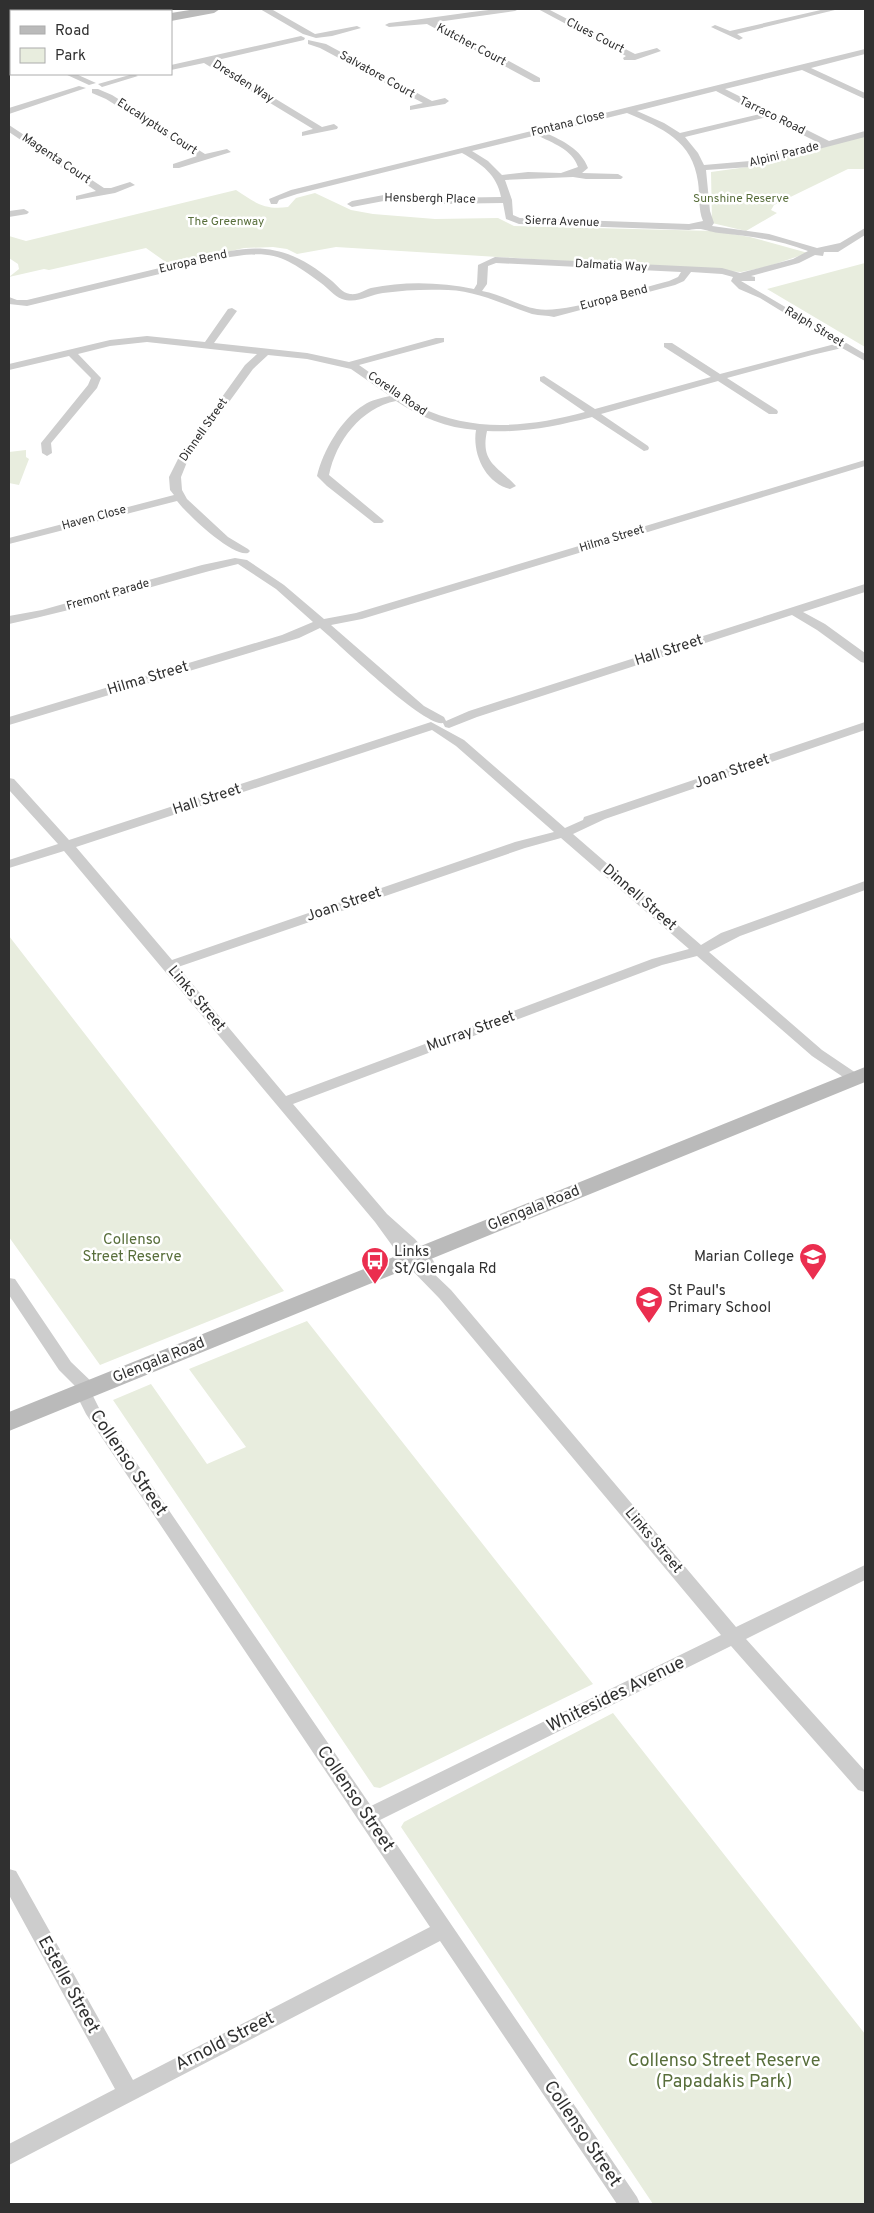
<svg xmlns="http://www.w3.org/2000/svg" width="874" height="2213" font-family="Overpass,sans-serif">
  <rect width="100%" height="100%" fill="#fff"/>
  <path fill="#e8edde" d="M865,136V169H848L774,205L771,210L777,213L746,231L712,223L711,172L747,167Z
    M236,190C256,203 264,210 288,207L296,198L315,193L351,210L373,214L435,219L498,218L514,226L714,231L750,237L808,253L766,267L741,272L336,247L297,254L287,249L273,247L244,248L170,265L146,248L49,270L44,269L9,277L19,269L18,264L9,258V236L26,241Z
    M865,263V347L767,289Z
    M26,450V457L29,459L19,485L9,483V452Z
    M9,936L284,1291L100,1365L9,1237Z
    M307,1321L593,1684L380,1788L374,1787L113,1400L151,1384L207,1464L246,1447L189,1369Z
    M613,1713L865,2034V2204H653L401,1827L404,1822Z"/>
  <g fill="none" stroke-linecap="round" stroke-linejoin="round">
    <path fill="#cdcdcd" fill-rule="evenodd" d="M260,9L273,10L315,34L357,26L361,28L332,36L316,38L303,34Z
      M497,9H519L515,11L437,22L540,78V82H534L427,24L389,27L385,25L389,23C425,19 461,13 497,9Z
      M538,9H548L635,54L657,48L661,51L635,60H624L623,58L626,56Z
      M825,9H839L737,34L743,38L739,40L711,27L715,25L730,31Z
      M301,36L305,38L304,40L213,61L322,127L334,124L338,127L337,129L302,136V132L313,129L204,63L171,70V65Z
      M9,40H11V45H9Z
      M308,40L326,44L432,101L445,98L449,101L445,104L410,110V106L423,103L320,48L308,44Z
      M865,49V54L811,68L865,93V99L802,70L725,89L829,141L865,131V137L750,167L706,170L710,211L714,223L712,226L769,234L817,248L840,243L865,228V235L838,252H824L823,256L815,255L799,263L751,276L755,277V281H741L865,354V361L842,348L812,355L727,378L777,410L778,412L777,414H769L718,381L601,414L648,446L649,448L648,450L644,451L592,417C557,426 523,433 487,431C480,463 498,466 516,486L510,489C485,483 472,453 476,430C447,428 420,417 396,401C361,408 336,441 329,475L382,519L384,521L382,523H374L327,486L317,476C323,451 341,419 364,405C371,400 381,398 390,396L351,369L307,359L268,355L253,369L189,457L181,477L182,490L187,499L228,537L248,549L250,551L248,553C232,557 187,514 177,501L9,544V538L174,495L170,490L169,477L179,457L245,365L257,354L147,342L110,346L78,354L101,378L97,388L51,443L52,453L47,456L42,453L41,443L88,385L91,378L69,356L9,370V364L110,340L147,336L205,342L228,309L232,308L237,311L214,343L307,353L349,362L436,338H444V342L359,365C379,379 399,396 420,407C472,433 530,427 585,412L540,381V377L544,376L595,409L711,377L664,347V343H672L720,374L835,344L760,298L739,289L731,281L733,277L722,274L691,272L684,281L675,285L554,317C547,315 540,316 532,314C504,305 478,291 448,290C426,289 404,290 383,293C369,295 357,304 342,299C334,296 328,288 321,283C287,258 274,249 230,257L27,306L9,304V297L17,300H27L230,251C272,243 299,254 332,281C338,286 342,293 350,294C359,295 364,290 371,288C404,281 441,282 474,289L477,284L478,265L495,257L722,268L740,273L793,259L808,251C779,240 750,236 719,233C705,231 704,227 689,230L519,224L506,219L503,203L436,204L389,200L352,207L347,204L352,201L389,194L436,198L501,197C497,175 482,164 462,153L297,194L279,200L277,204H271L269,199L291,190ZM716,91L760,114L680,133L664,123L637,111ZM627,113C662,128 693,141 698,182C700,195 698,209 703,221L689,224L520,218L513,215L512,200L505,180L573,177L586,179H621L623,177L618,174L582,173L588,168C581,149 563,141 546,133ZM767,117L819,143L750,161L704,165L698,153L685,137ZM537,135C552,143 572,149 578,167L561,173L528,172L502,175L488,161L472,151ZM496,263L681,272L678,277L669,281C637,289 566,314 537,309C519,306 501,294 482,291L487,284L488,266Z
      M65,74H76L96,83L89,85Z
      M133,74L138,76L102,87L98,84Z
      M79,86L86,88L9,114V108Z
      M92,89H98L112,95L205,154L227,149L231,152L179,168H173V164L197,156L106,99L92,93Z
      M9,125L104,188H111L130,182L135,185L115,193L76,200V196L96,191L9,132Z
      M24,209L29,212L27,214L9,217V211Z
      M865,460V466L362,619L331,625L424,706L444,717L446,721L469,711L865,584V592L803,612L825,624L865,653V663L861,662L817,630L792,615L477,717L449,728L445,727L443,723C424,727 339,644 320,628L299,638L9,725V717L282,635L313,622L276,589L238,564C162,582 86,608 9,624V616L42,610L202,565L235,558L247,560L284,585L324,619L356,613Z
      M431,722L464,740L565,828L583,820L584,817L865,722V730L605,819L573,834L701,945L721,933L865,881V890L740,936L709,952L822,1050L859,1075L861,1078L859,1081H849L812,1056L697,956L662,965L293,1104L387,1214L415,1239L433,1260L435,1264L433,1268L429,1269L451,1290L736,1627L865,1565V1580L746,1639L865,1771V1792L858,1790L731,1646L380,1820L637,2197L640,2204H617L440,1941L9,2165V2144L115,2089L9,1895V1869L16,1871L133,2080L430,1927L86,1414L75,1392L77,1388L59,1370L9,1295V1278L15,1279L71,1362L95,1385L97,1389L92,1394L99,1408L371,1806L721,1635L439,1298L404,1262L375,1222L64,851L9,868V860L58,844L9,790V778L14,779L69,840ZM432,730L456,746L554,832L515,842L172,960L76,847ZM561,838L689,949L652,959L286,1096L178,967L525,848Z"/>
    <path fill="#bababa" fill-rule="evenodd" d="M196,9H220L214,13L171,21V13Z
      M11,45V58L9,57V46Z
      M865,1067V1082L9,1431V1412Z"/>
  </g>
  <defs>
    <symbol id="school-pin" viewBox="-11 -11 22 30"><path d="M0 17L-7.5 6A9.5 9.5 0 1 1 7.5 6Z" fill="#eb2e4f" stroke="#fff"/><path d="M0-5L7-2L0 1L-7-2ZM-4 1L0 2.5L4 1V4Q0 6-4 4Z" fill="#fff"/></symbol>
    <symbol id="bus-pin" viewBox="-11 -11 22 30"><path d="M0 17L-7.5 6A9.5 9.5 0 1 1 7.5 6Z" fill="#eb2e4f" stroke="#fff"/><path d="M-5-6H5V4H4V6H2V4H-2V6H-4V4H-5ZM-3.5-4V0h7V-4ZM-3.5 1.2v1.5H-2V1.2ZM2 1.2v1.5H3.5V1.2Z" fill="#fff"/></symbol>
  </defs>
  <g fill-rule="evenodd">
    <use href="#school-pin" x="797" y="1241" width="32" height="43"/>
    <use href="#bus-pin" x="359" y="1245" width="32" height="43"/>
    <use href="#school-pin" x="633" y="1284" width="32" height="43"/>
  </g>
  <g text-anchor="middle" dominant-baseline="central" stroke-width="5" stroke-linejoin="round" paint-order="stroke">
    <g font-size="12" fill="#303030" stroke="#fff">
      <text transform="translate(595 36) rotate(27)">Clues Court</text>
      <text transform="translate(471 45) rotate(28)">Kutcher Court</text>
      <text transform="translate(377 75) rotate(29)">Salvatore Court</text>
      <text transform="translate(243 82) rotate(32)">Dresden Way</text>
      <text transform="translate(772 116) rotate(26)">Tarraco Road</text>
      <text transform="translate(568 124) rotate(-14)">Fontana Close</text>
      <text transform="translate(157 127) rotate(33)">Eucalyptus Court</text>
      <text transform="translate(784 155) rotate(-14)">Alpini Parade</text>
      <text transform="translate(56 159) rotate(34)">Magenta Court</text>
      <text transform="translate(430 199) rotate(1)">Hensbergh Place</text>
      <text transform="translate(562 222) rotate(2)">Sierra Avenue</text>
      <text transform="translate(193 262) rotate(-13)">Europa Bend</text>
      <text transform="translate(611 266) rotate(3)">Dalmatia Way</text>
      <text transform="translate(614 298) rotate(-15)">Europa Bend</text>
      <text transform="translate(814 327) rotate(31)">Ralph Street</text>
      <text transform="translate(397 394) rotate(34)">Corella Road</text>
      <text transform="translate(204 430) rotate(-55)">Dinnell Street</text>
      <text transform="translate(94 518) rotate(-15)">Haven Close</text>
      <text transform="translate(612 539) rotate(-17)">Hilma Street</text>
      <text transform="translate(108 595) rotate(-16)">Fremont Parade</text>
    </g>
    <g font-size="12" fill="#586e3b" stroke="#fff">
      <text x="741" y="199">Sunshine Reserve</text>
      <text x="226" y="222">The Greenway</text>
    </g>
    <g font-size="15" fill="#303030" stroke="#fff">
      <text transform="translate(669 651) rotate(-18)">Hall Street</text>
      <text transform="translate(148 679) rotate(-17)">Hilma Street</text>
      <text transform="translate(732 772) rotate(-19)">Joan Street</text>
      <text transform="translate(207 800) rotate(-18)">Hall Street</text>
      <text transform="translate(639 898) rotate(41)">Dinnell Street</text>
      <text transform="translate(344 905) rotate(-19)">Joan Street</text>
      <text transform="translate(196 999) rotate(50)">Links Street</text>
      <text transform="translate(471 1032) rotate(-20)">Murray Street</text>
      <text transform="translate(534 1209) rotate(-22)">Glengala Road</text>
      <text transform="translate(159 1361) rotate(-22)">Glengala Road</text>
      <text transform="translate(653 1541) rotate(50)">Links Street</text>
    </g>
    <g font-size="15" fill="#586e3b" stroke="#fff">
      <text x="132" y="1240">Collenso<tspan x="132" dy="17">Street Reserve</tspan></text>
    </g>
    <g font-size="15" fill="#303030" stroke="#fff" text-anchor="start">
      <text x="394" y="1252">Links<tspan x="394" dy="17">St/Glengala Rd</tspan></text>
      <text x="794" y="1257" text-anchor="end">Marian College</text>
      <text x="668" y="1291">St Paul's<tspan x="668" dy="17">Primary School</tspan></text>
    </g>
    <g font-size="18" fill="#303030" stroke="#fff">
      <text transform="translate(128 1463) rotate(56)">Collenso Street</text>
      <text transform="translate(616 1695) rotate(-26)">Whitesides Avenue</text>
      <text transform="translate(355 1799) rotate(56)">Collenso Street</text>
      <text transform="translate(68 1985) rotate(61)">Estelle Street</text>
      <text transform="translate(225 2042) rotate(-27)">Arnold Street</text>
      <text transform="translate(582 2134) rotate(56)">Collenso Street</text>
    </g>
    <g font-size="18" fill="#586e3b" stroke="#fff">
      <text x="724" y="2061">Collenso Street Reserve<tspan x="724" dy="21">(Papadakis Park)</tspan></text>
    </g>
  </g>
  <rect width="874" height="2213" fill="none" stroke="#303030" stroke-width="20"/>
  <rect x="10" y="10" width="162" height="65" fill="#ffffff" stroke="#acacac"/>
  <rect x="20" y="26" width="25" height="8" fill="#bababa" stroke="#acacac"/>
  <text x="55" y="35" font-size="15" fill="#303030">Road</text>
  <rect x="20" y="48" width="25" height="15" fill="#e8edde" stroke="#acacac"/>
  <text x="55" y="60" font-size="15" fill="#303030">Park</text>
</svg>
